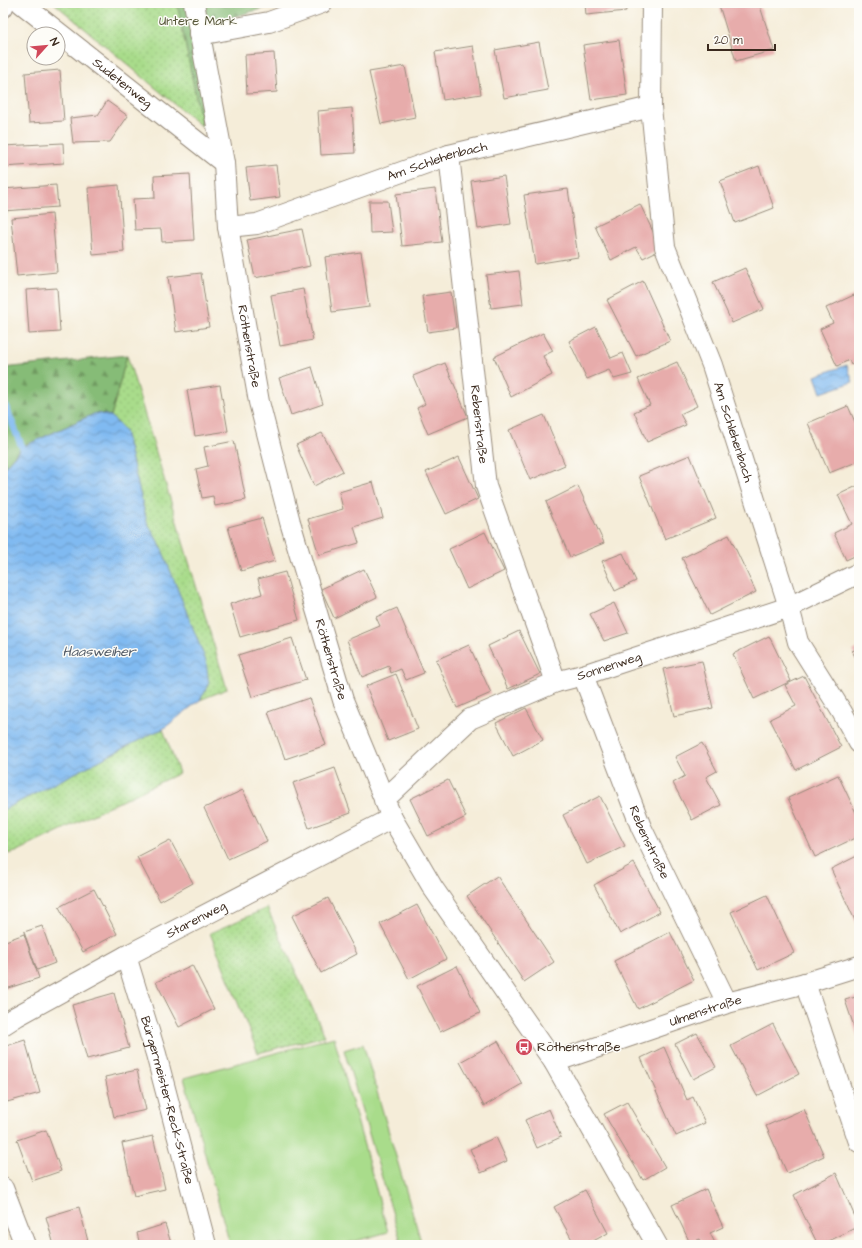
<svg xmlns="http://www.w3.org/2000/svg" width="862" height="1248" font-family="'Architects Daughter',sans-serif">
  <defs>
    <pattern id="grass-dots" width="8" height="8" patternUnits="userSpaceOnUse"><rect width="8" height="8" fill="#a9dc8b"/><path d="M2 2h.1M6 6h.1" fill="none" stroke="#92bd78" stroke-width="1.8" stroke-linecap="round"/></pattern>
    <pattern id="forest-firs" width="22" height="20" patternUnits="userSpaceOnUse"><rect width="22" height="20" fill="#86bc77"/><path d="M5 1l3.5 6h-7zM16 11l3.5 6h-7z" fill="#6f9961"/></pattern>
    <pattern id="water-waves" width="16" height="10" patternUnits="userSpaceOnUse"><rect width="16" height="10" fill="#80baf1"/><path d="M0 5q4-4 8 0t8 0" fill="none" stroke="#6a97c3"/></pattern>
  </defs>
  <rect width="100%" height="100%" fill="#fdfcf7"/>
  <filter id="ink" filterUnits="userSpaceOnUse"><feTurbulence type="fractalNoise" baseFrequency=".025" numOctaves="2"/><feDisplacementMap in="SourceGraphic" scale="8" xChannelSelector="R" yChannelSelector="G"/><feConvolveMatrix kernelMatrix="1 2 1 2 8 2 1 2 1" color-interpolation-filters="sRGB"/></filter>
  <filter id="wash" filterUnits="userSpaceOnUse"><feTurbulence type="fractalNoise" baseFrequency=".012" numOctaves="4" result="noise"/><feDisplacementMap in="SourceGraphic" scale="16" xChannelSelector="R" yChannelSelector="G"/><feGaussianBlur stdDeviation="0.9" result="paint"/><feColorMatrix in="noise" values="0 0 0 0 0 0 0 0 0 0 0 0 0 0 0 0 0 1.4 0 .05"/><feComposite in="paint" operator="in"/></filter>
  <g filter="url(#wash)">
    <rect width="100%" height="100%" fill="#f5edd9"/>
    <path fill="url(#grass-dots)" stroke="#728354" d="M54,3H177L202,126H201Z
      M127,355L227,689L200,700L209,685L161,547L147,522L125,431L111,416Z
      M163,729L179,773L16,852L3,855V810L153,733Z
      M267,908L325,1036L258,1053L210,933Z"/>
    <path fill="url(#forest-firs)" stroke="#60734a" d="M177,3H282L215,22L202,126Z
      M127,355L111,416L96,413L22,447L3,469V368Z"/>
    <path fill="#a9dc8b" stroke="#728354" d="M334,1037L388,1232L341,1245H230L184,1078Z
      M363,1044L422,1245H402L344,1050Z"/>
    <path fill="url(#water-waves)" stroke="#5e7288" d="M847,365L853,382L821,393L815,376Z
      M96,413L111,416L125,431L147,522L161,547L206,661L209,685L200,700L163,729L153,733L3,810V469L22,447Z"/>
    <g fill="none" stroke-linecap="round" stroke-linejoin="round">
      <path stroke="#80baf1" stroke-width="7" d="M3,400L22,447"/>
    </g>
    <g id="blocks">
      <path fill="#e7acab" d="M585,3H625L626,11L586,15Z
        M725,3H759L774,50L736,61L719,5Z
        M619,40L627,95L591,100L583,45Z
        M539,42L548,90L504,98L495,50Z
        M473,46L481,94L443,100L435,52Z
        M274,53L277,92L247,94L245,55Z
        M405,66L415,117L381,124L369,72Z
        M60,70L64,121L29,123L25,73Z
        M107,101L128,116L110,142L73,143L70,118L98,115Z
        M352,108L355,153L321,155L318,111Z
        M63,143L64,163L3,167V146Z
        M276,165L280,197L250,201L246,168Z
        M759,166L774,208L735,223L720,181Z
        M190,174L194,240L162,242L161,229L135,230L133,199L155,198L154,176Z
        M504,176L511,224L478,229L471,181Z
        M56,185L58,207L3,211V189Z
        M119,185L124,252L93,255L88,188Z
        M435,189L442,242L402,246L396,194Z
        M568,189L578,257L535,264L524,195Z
        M369,201H388L392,232L370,233Z
        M640,204L661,249L643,258L636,247L611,260L595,226Z
        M52,214L57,272L17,276L11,218Z
        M302,229L310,266L255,278L247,240Z
        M361,252L369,307L332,312L325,257Z
        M745,268L764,309L732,323L713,282Z
        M519,271L523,304L491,308L486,275Z
        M201,273L209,327L176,332L168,277Z
        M643,281L670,341L636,356L607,300Z
        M57,288L60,332L29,334L26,290Z
        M303,289L313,340L280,346L271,295Z
        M451,292L456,328L428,332L422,296Z
        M854,295L859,305V361L851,365L849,360L837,366L820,329L833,323L826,308Z
        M596,327L611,358L623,353L632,374L614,379L609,370L587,379L569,341Z
        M543,333L553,351L543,356L552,375L511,397L494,357Z
        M677,362L697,406L680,414L686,425L647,442L634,412L650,405L638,379Z
        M445,363L468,417L428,434L417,408L425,404L413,376Z
        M312,367L323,404L291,415L279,378Z
        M220,385L228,431L195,436L187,390Z
        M848,406L859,431V461L829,473L808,423Z
        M544,415L565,465L530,480L509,430Z
        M322,433L343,471L314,486L296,445Z
        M234,441L246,500L215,506L213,496L202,498L196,469L208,466L204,447Z
        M690,455L716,518L665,539L639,476Z
        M459,457L478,499L446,514L426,472Z
        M373,482L383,518L354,527L359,543L319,555L308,519L343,509L339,492Z
        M859,485V554L846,560L834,533L852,524L838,495Z
        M578,486L604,543L570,557L546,502Z
        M262,518L275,561L241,571L228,527Z
        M485,532L504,571L467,589L449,549Z
        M729,535L756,592L710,615L682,558Z
        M623,553L636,581L615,591L602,561Z
        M364,569L377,597L334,618L321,589Z
        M285,572L299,620L240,637L230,604L262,594L258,579Z
        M614,603L628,633L604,641L590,614Z
        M397,608L424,673L406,680L401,669L391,673L389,666L362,677L347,640L380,626L376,617Z
        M519,631L540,674L508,689L488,646Z
        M769,636L791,681L754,699L733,654Z
        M292,638L306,680L252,697L238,655Z
        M469,645L491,693L457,708L436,660Z
        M859,648V664L852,651Z
        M702,661L713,708L674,716L663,669Z
        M396,674L418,729L388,741L366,686Z
        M804,676L841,747L796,770L770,719L796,706L785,685Z
        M309,698L326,745L285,759L268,712Z
        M526,708L543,740L513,756L496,723Z
        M702,743L717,771L706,777L721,805L692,820L673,783L685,776L675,757Z
        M335,768L351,813L309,828L293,783Z
        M838,775L859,819V836L815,857L788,798Z
        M448,780L466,817L428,836L410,799Z
        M243,790L267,841L228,859L204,808Z
        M600,796L625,846L587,864L563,815Z
        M170,840L193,883L160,901L137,857Z
        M859,855V929L831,869Z
        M634,863L660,912L620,934L594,885Z
        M497,876L554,962L524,982L467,896Z
        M94,889L117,934L83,952L59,907Z
        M767,895L794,953L758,970L731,912Z
        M328,898L357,954L321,973L292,916Z
        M417,905L446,959L409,979L380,924Z
        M42,926L55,963L37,970L24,932Z
        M670,932L694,980L638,1009L614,961Z
        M24,934L39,978L6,989L3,981V942Z
        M192,965L214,1009L179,1027L156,982Z
        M457,966L480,1013L440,1032L417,986Z
        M114,993L129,1048L87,1059L72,1005Z
        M859,996V1041L845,1000Z
        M773,1024L799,1074L757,1096L731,1046Z
        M697,1033L716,1067L693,1079L675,1044Z
        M25,1040L40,1093L7,1102L3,1090V1047Z
        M498,1041L522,1084L484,1106L460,1062Z
        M664,1047L687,1100L693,1097L705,1123L676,1136L641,1058Z
        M137,1070L146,1110L114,1117L105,1077Z
        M627,1102L665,1167L643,1180L604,1114Z
        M549,1109L561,1137L537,1148L525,1120Z
        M804,1109L824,1156L787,1173L766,1126Z
        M46,1130L61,1171L32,1181L17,1140Z
        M153,1136L165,1189L134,1196L122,1143Z
        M496,1137L507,1161L481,1173L470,1149Z
        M836,1173L859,1226L821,1245H818L794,1195Z
        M706,1189L723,1227L710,1233L716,1245H702L700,1239L690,1243L672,1205Z
        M585,1190L608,1233L586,1245H575L554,1207Z
        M79,1207L89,1245H54L46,1217Z
        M165,1224L171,1243L176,1241L177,1245H140L137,1233Z"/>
    </g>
  </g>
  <g filter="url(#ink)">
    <use href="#blocks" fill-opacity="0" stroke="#988c7c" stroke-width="1"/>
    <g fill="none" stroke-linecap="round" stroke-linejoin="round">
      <defs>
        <g id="minor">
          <path id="s1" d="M21,3L224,163"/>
          <path id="s2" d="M194,3L224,163L228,227L259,402L290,522L343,700L392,818L433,888L554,1062L657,1245"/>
          <path id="s3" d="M652,3L651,107L665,247L712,365L789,607L798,642L842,712L859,743"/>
          <path d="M3,7L4,3"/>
          <path d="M199,35L269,22L322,3"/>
          <path id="s4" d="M449,155L486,486L556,682"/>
          <path id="s5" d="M228,227L257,224L449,155L651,107"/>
          <path id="s6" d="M583,675L641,827L727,1003"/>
          <path id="s7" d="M384,800L470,719L556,682L583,675L789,607L859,573"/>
          <path id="s8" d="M126,956L156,1054L206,1245"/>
          <path d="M805,983L859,1142"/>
          <path id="s9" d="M3,1025L17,1016L126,956L392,818"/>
          <path id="s10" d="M554,1062L727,1003L805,983L859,966"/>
          <path d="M3,1188L25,1245"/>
        </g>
      </defs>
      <use href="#minor" stroke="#988c7c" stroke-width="22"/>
      <use href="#minor" stroke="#fff" stroke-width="20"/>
    </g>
  </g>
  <defs>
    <symbol id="bus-disc" viewBox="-11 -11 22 22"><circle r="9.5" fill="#d1495b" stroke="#fdfcf7"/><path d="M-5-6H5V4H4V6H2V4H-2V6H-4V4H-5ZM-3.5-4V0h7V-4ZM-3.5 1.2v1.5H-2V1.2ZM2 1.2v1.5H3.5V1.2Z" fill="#fff"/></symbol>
  </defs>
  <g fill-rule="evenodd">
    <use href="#bus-disc" x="514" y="1037" width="20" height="20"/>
  </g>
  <g text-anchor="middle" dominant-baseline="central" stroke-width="3" stroke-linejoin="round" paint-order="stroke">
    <g font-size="13" fill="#565639" stroke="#fdfcf7">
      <text x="198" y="21">Untere Mark</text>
    </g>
    <g font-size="13" fill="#3b2a1e" stroke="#fdfcf7">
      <text stroke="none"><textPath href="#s1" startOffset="129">Sudetenweg</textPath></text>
      <text stroke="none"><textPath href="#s5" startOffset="220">Am Schlehenbach</textPath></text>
      <text stroke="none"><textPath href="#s2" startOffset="348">Röthenstraße</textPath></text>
      <text stroke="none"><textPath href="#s4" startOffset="271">Rebenstraße</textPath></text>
      <text stroke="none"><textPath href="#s3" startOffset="442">Am Schlehenbach</textPath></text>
      <text stroke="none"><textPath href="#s2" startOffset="672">Röthenstraße</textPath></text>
      <text stroke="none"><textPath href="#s7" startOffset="267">Sonnenweg</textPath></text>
      <text stroke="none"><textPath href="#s6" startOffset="180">Rebenstraße</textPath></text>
      <text stroke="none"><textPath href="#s9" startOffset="220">Starenweg</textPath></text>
      <text stroke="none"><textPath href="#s10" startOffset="160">Ulmenstraße</textPath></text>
      <text stroke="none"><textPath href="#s8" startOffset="150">Bürgermeister-Reck-Straße</textPath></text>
    </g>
    <g font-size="13" fill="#3b2a1e" stroke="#fdfcf7" text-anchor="start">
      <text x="537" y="1047">Röthenstraße</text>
    </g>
    <g font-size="14" font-style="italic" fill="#535c68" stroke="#fdfcf7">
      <text x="99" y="652">Haasweiher</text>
    </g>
  </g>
  <rect width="862" height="1248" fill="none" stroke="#fdfcf7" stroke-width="16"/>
  <g transform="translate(46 46) rotate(63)"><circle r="19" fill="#fdfcf7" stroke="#afa8a0"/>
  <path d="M0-3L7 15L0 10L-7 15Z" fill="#d1495b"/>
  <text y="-6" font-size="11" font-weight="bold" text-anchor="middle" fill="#3b2a1e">N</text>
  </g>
  <path d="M708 44v6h67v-6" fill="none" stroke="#3b2a1e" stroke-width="2"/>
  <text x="714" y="44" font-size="12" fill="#3b2a1e" stroke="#fdfcf7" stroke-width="3" paint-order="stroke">20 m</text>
</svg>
